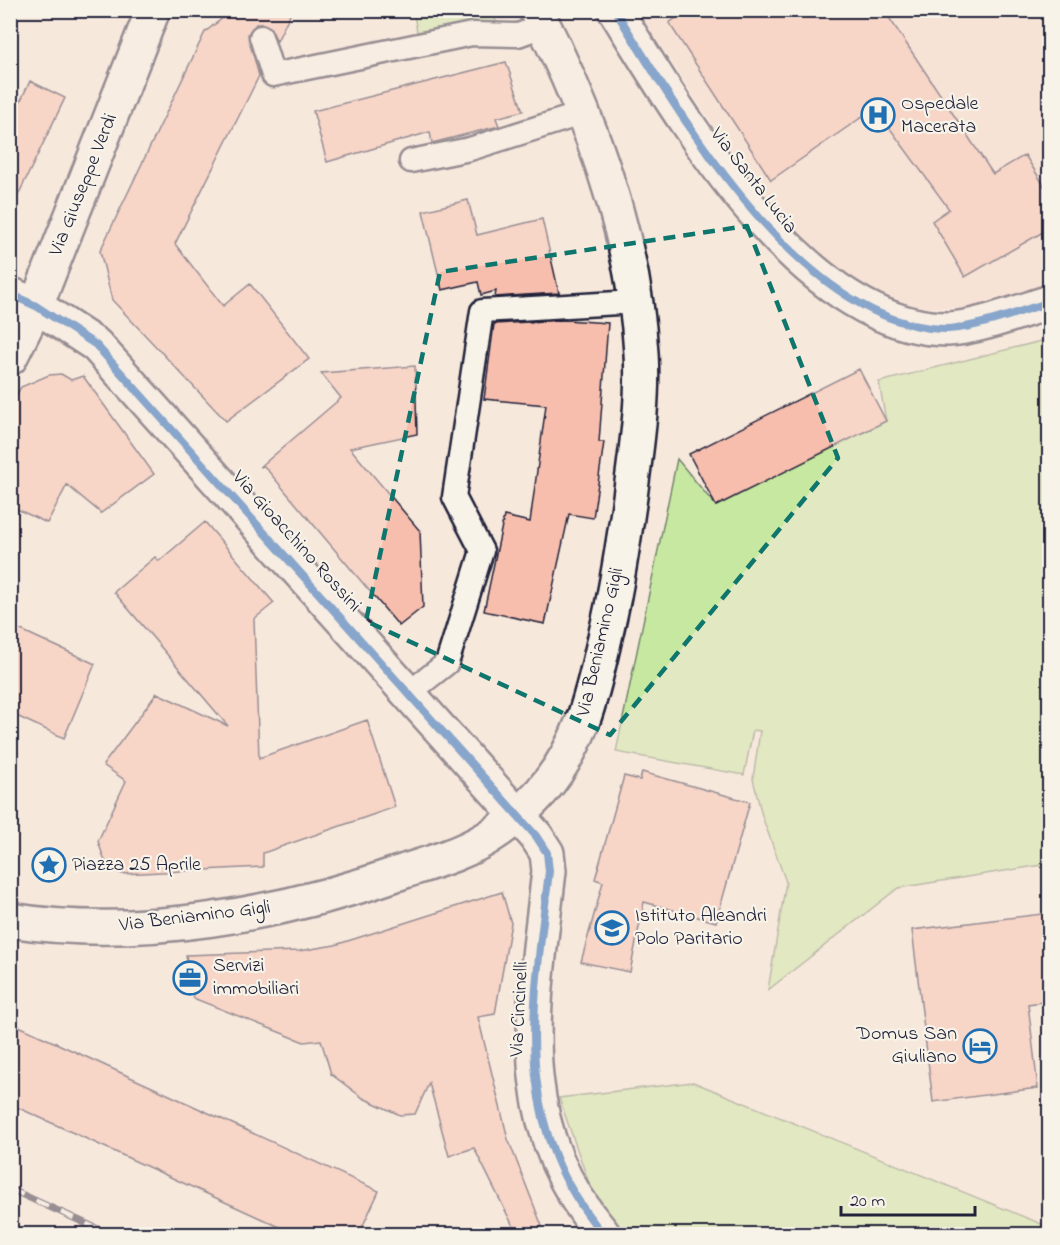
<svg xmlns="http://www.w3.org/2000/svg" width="1060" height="1245" font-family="'Indie Flower',sans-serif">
  <rect width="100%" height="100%" fill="#f7e8dc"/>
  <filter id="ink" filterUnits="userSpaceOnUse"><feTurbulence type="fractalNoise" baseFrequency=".0167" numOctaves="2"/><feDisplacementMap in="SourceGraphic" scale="12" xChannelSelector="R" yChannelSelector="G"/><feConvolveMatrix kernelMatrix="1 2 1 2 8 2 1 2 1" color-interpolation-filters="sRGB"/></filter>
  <g filter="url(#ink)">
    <path fill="#f7dbce" d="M638,11H1049V287L967,308L909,306L869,292L776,219Z"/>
    <path fill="#c7e8a1" stroke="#74856e" stroke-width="1.5" d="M444,10L491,11L500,29L463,24L417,32L414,15Z
      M1049,339V864L898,888L768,990L786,882L762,816L753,779L760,731L753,730L744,775L616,752L677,459L716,506L886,421L879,382Z
      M693,1082L1049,1227V1234H624L590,1186L559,1098Z"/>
    <path fill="#f7bead" stroke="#22223b" stroke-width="1.5" d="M233,10H292L277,41L270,27L264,24H256L248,34L259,76L175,244L223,306L250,284L309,359L226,421L112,300L100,251L205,32Z
      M688,10H884L993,174L1025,155L1050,195V228L965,277L932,221L949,209L875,108L771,180L669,23Z
      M506,62L523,111L496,118L499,126L432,143L430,132L327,162L313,111Z
      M30,81L65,98L10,212V97L20,102Z
      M468,200L477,235L542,219L559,293L495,297L496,291L481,295L478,282L442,290L423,211Z
      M565,320L608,323L599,442H604L593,518L569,514L545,624L484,611L504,516L530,522L546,405L484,399L494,324Z
      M415,366L417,434L350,448L420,531L423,607L399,626L264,466L260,467L341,398L321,373Z
      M859,369L886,421L716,506L689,454Z
      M61,374L71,380L83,376L154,474L101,513L67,485L47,523L10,506V405L21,387L49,375Z
      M205,522L274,603L254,619L259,758L367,720L395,807L263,853V867L122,874L112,870L104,859L98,841L126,781L103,765L157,693L228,726L114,592L155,557L159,561Z
      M10,625L95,664L64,738L10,713Z
      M642,772L750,802L716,922L644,902L630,972L581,962L603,882L595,879L624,776L640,780Z
      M502,892L511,923L495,1014L478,1017L508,1139L542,1226L522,1234H517L474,1148L449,1156L429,1083L415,1114L400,1115L363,1098L331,1074L321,1040L304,1042L193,998L186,955L299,951L335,945Z
      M1050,913V1001L1028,1004L1038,1088L933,1102L912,930Z
      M10,1022L379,1191L359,1234H295L10,1104Z"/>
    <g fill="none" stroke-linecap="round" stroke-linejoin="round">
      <defs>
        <path id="lane" d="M261,37L273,75L472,34L518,35L543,26
          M411,161L470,149L584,113
          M409,693L447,663L482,551L454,497L482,311L635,302"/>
        <path id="street" d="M615,10C682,118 804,329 948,329C977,328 1021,311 1050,302
          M10,294L36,306L96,345L536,836L547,853L549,871C534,1004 508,1122 603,1234
          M10,358L36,306L153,10"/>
        <path id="secondary" d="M10,920C138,941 284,914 405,871C436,861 468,852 495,833C512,822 527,807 541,792C586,741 594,684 609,620C618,580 624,539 630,497C636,450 644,401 641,353C634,233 590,116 536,10"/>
      </defs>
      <use href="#lane" stroke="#22223b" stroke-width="27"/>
      <use href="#street" stroke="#22223b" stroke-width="38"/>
      <use href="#secondary" stroke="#22223b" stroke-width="38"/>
      <use href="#lane" stroke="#f7f3e8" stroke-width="22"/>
      <use href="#street" stroke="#f7f3e8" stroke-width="33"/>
      <use href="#secondary" stroke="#f7f3e8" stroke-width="33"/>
      <defs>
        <path id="rail" d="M10,1189L109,1234"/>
      </defs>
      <use href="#rail" stroke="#22223b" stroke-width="7"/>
      <use href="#rail" stroke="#f7f3e8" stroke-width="4.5" stroke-dasharray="14" stroke-linecap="butt"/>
      <defs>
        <path id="cycleway" d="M615,10C682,118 804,329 948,329C977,328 1021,311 1050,302
          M10,294L36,306L96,345L536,836L547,853L549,871C534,1004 508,1122 603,1234"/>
      </defs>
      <use href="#cycleway" stroke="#f7f3e8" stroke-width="11"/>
      <use href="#cycleway" stroke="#0057b8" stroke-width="8"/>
    </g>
  </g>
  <path d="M0 0H1060V1245H0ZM747,226L838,458L610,735L366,621L440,272Z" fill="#f7e8dc" fill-opacity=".55" fill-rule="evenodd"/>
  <path fill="none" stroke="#0f766e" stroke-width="4.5" stroke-dasharray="12 8" stroke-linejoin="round" d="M747,226L838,458L610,735L366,621L440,272Z"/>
  <defs>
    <symbol id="hospital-ring" viewBox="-11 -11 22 22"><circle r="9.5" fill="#f7f3e8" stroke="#1f6fb2" stroke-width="1.5"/><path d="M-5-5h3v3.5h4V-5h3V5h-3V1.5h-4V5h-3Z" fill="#1f6fb2"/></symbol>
    <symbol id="sight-ring" viewBox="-11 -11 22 22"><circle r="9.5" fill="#f7f3e8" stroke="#1f6fb2" stroke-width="1.5"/><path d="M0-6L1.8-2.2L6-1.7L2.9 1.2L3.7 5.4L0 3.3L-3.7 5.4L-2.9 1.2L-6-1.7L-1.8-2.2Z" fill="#1f6fb2"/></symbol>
    <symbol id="school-ring" viewBox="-11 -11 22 22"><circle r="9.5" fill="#f7f3e8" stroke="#1f6fb2" stroke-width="1.5"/><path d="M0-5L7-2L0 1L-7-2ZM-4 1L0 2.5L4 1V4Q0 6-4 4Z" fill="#1f6fb2"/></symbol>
    <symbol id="office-ring" viewBox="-11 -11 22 22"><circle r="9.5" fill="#f7f3e8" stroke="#1f6fb2" stroke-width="1.5"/><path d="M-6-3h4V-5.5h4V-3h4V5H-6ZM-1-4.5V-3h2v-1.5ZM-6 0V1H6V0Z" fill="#1f6fb2"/></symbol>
    <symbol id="hotel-ring" viewBox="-11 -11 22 22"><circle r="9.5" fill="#f7f3e8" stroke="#1f6fb2" stroke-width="1.5"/><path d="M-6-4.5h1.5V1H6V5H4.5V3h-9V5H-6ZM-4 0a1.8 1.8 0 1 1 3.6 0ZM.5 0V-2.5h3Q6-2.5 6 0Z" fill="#1f6fb2"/></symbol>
  </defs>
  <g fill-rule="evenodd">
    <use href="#hospital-ring" x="859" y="96" width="38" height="38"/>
    <use href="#sight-ring" x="30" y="846" width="38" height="38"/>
    <use href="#school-ring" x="593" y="909" width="38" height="38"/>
    <use href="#office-ring" x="171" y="959" width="38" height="38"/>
    <use href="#hotel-ring" x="961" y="1027" width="38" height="38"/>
  </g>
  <g text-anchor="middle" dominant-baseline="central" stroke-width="4.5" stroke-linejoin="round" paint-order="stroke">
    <g font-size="20" fill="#22223b" stroke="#f7f3e8" text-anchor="start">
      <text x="901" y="104">Ospedale<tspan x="901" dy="23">Macerata</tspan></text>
      <text x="72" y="865">Piazza 25 Aprile</text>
      <text x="635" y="916">Istituto Aleandri<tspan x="635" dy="23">Polo Paritario</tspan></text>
      <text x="213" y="966">Servizi<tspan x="213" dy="23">immobiliari</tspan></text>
      <text x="957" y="1034" text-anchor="end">Domus San<tspan x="957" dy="23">Giuliano</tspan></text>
    </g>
    <g font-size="20" fill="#22223b" stroke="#f7f3e8">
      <text transform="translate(753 181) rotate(52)">Via Santa Lucia</text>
      <text transform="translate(84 185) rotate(-68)">Via Giuseppe Verdi</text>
      <text transform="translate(296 542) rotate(48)">Via Gioacchino Rossini</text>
      <text transform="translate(601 642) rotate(-77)">Via Beniamino Gigli</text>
      <text transform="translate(195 917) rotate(-7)">Via Beniamino Gigli</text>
      <text transform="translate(520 1009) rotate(-87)">Via Cincinelli</text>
    </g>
  </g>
  <rect width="1060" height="1245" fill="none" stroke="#f7f3e8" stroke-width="36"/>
  <rect x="18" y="18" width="1024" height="1209" fill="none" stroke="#22223b" stroke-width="2" filter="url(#ink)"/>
  <path d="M841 1206v9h134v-9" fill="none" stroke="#22223b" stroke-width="3"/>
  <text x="850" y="1206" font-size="18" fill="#22223b" stroke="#f7f3e8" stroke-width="4.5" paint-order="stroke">20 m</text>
</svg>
